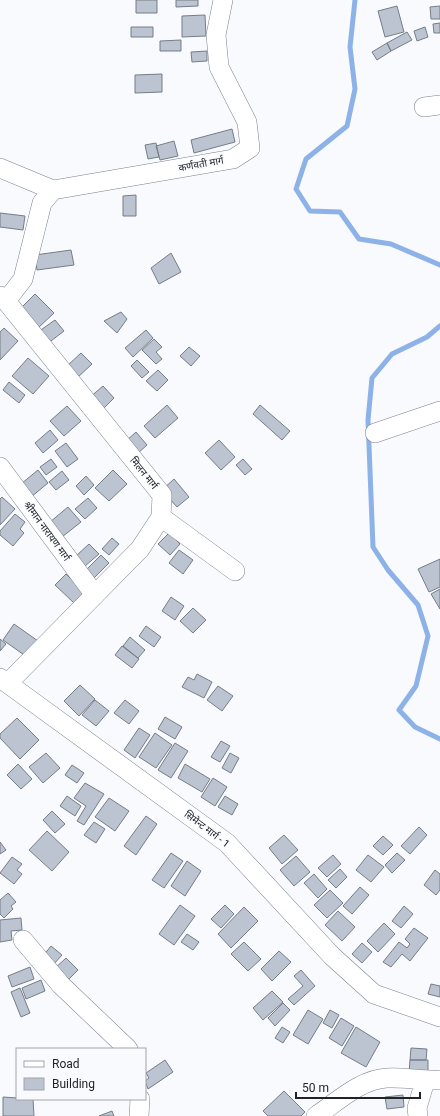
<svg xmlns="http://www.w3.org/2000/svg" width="440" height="1116" font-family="Roboto,'Noto Sans Devanagari',sans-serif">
  <rect width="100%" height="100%" fill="#f9fafd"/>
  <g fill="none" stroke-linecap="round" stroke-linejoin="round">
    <path stroke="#8db2e8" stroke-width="5" d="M355,0L350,47L355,89L347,126L306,159L296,189L310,211L340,212L359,239L391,244L440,265
      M440,326L427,337L392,354L372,378L368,420L373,547L388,570L418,605L428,636L416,686L399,710L415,727L440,739"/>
  </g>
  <path fill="#bcc4d1" stroke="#757d88" d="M136,0H157V13H136Z
    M176,0H198V6L176,7Z
    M397,6L404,32L385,37L378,11Z
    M440,6V19H431L430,7Z
    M205,15L206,36L182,37V16Z
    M440,23V33H434L433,24Z
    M131,27H153V37H131Z
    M425,27L428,37L417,41L414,31Z
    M407,32L412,40L391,51L387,43Z
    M181,40V51H160V41Z
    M387,43L391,51L377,60L372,52Z
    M207,51V61L192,62L191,52Z
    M162,74V92L135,93V75Z
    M232,129L235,142L194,153L191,140Z
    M174,141L178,156L160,160L156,146Z
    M156,143L159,157L148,159L145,145Z
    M136,195V216H123V196Z
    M0,213L25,216L23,230L0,227Z
    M71,250L74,265L37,270L35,255Z
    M171,253L181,272L159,284L151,268Z
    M35,294L54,313L38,328L20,309Z
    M121,312L127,319L117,333L104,321Z
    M55,320L64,331L47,344L38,332Z
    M4,328L18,341L0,360V332Z
    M146,330L153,338L133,357L125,348Z
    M154,339L162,347L156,352L162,359L156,364L142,350Z
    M189,347L200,356L191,366L180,356Z
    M81,353L92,364L77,378L66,367Z
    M28,358L49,376L33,394L12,376Z
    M137,360L149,372L142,378L131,366Z
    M158,370L168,380L157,391L146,381Z
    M9,382L25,395L19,403L3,390Z
    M103,386L114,398L101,411L89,398Z
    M167,405L178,418L155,438L144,426Z
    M260,405L290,431L282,440L253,414Z
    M67,406L81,421L64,436L50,421Z
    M50,430L58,440L43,453L35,443Z
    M136,432L147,445L137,454L126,441Z
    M219,440L235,457L221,470L205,453Z
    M66,443L78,459L67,467L55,451Z
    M51,459L57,467L46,475L40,467Z
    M243,459L252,469L245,475L236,465Z
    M38,470L48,483L31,497L21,484Z
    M113,470L127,484L109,501L95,488Z
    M62,471L69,480L56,490L49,482Z
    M86,476L94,485L84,495L76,486Z
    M174,479L189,497L177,507L162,490Z
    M2,497L15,509L0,525V499Z
    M88,498L97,508L85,519L75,509Z
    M68,507L81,522L62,537L50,522Z
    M15,514L25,522L20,529L24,533L13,546L0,535V531Z
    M169,533L180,544L170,555L158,544Z
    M112,538L119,544L109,555L102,549Z
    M89,544L99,554L85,566L76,556Z
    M179,550L193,560L183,574L169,563Z
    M101,555L109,563L93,579L85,571Z
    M440,559V587L429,592L418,569Z
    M66,574L84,592L74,603L55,585Z
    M440,589V609L431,594Z
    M171,597L184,606L175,620L162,611Z
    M193,608L206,620L193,633L180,621Z
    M14,624L38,641L27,657L3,640Z
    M146,626L161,637L154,647L139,636Z
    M130,637L145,650L138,658L123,646Z
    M0,639L6,644L0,651Z
    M122,646L139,659L132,668L115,655Z
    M197,674L212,682L204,698L182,687L188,677L194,680Z
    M80,685L95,699L79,716L64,701Z
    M218,686L233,696L222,711L207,700Z
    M95,700L109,711L96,726L82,715Z
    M125,700L139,711L129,724L114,713Z
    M165,717L182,727L175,739L158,729Z
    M17,718L39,740L20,759L0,738V734Z
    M139,728L150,735L135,758L124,750Z
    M155,733L172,745L156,768L139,757Z
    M221,741L230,746L220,762L211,757Z
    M175,743L188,751L171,778L158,770Z
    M46,753L60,768L43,783L29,767Z
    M230,753L239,758L231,773L222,768Z
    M18,764L32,779L21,789L7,775Z
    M185,764L210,779L202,792L178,778Z
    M72,765L84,773L77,783L65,775Z
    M213,778L227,787L215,806L201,797Z
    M85,783L104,794L84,825L77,821L86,806L74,798Z
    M67,796L81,806L75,816L60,806Z
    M225,796L238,804L232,815L218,807Z
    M109,798L129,811L115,831L95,817Z
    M52,811L65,824L55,833L43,820Z
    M146,816L157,824L136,855L124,846Z
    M94,822L105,829L96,843L84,835Z
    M419,827L427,835L410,854L401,846Z
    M47,831L69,852L52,871L29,850Z
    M284,835L298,850L282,864L269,848Z
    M383,836L393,845L383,855L373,846Z
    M0,842L6,850L0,854Z
    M171,853L183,861L164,888L152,880Z
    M397,853L405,860L392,873L385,865Z
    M333,855L341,864L327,877L318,868Z
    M368,855L384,867L371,882L356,870Z
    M296,856L310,872L294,886L280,870Z
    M12,857L22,864L17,870L22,874L14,884L0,873Z
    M187,861L201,871L185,896L171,886Z
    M340,869L347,877L336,888L328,880Z
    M435,870L440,874V890L436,895L424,885Z
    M314,874L327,889L318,898L304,883Z
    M360,887L369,895L352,914L343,906Z
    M330,890L343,903L327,918L314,905Z
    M8,893L16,902L11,906L13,909L4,918L0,914V900Z
    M180,905L195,916L174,945L159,934Z
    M225,905L234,914L221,928L211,919Z
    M404,906L413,914L401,928L392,921Z
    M244,907L258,921L231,948L218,934Z
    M338,911L355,927L342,941L325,925Z
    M21,918L22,930L11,931L12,940L0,942V920Z
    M384,923L395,934L378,952L367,941Z
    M414,928L428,938L410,961L402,954L391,967L383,962L399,942L407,948L410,944L405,939Z
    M187,934L199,942L193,950L181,942Z
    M244,942L261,959L248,971L231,954Z
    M362,943L372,952L362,963L352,954Z
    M51,946L62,955L53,965L43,956Z
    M279,951L291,962L272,981L261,969Z
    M66,958L78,970L66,982L54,969Z
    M30,967L34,979L12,987L8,976Z
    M301,970L315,986L294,1005L288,999L303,986L294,976Z
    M41,980L45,991L26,999L22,988Z
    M431,984L440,986V997L428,994Z
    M20,988L30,1013L21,1017L11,992Z
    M272,991L283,1002L263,1020L253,1008Z
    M283,1003L290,1010L275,1026L268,1018Z
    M308,1010L323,1019L308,1044L293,1035Z
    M330,1010L339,1015L332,1028L323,1023Z
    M341,1018L354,1026L342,1046L329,1038Z
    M282,1027L290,1032L283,1043L275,1038Z
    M356,1027L380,1042L366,1067L341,1053Z
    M411,1048L427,1049L426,1060H410Z
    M165,1060L173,1072L148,1089L145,1081L149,1078L146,1073Z
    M410,1060H428V1073H409Z
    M284,1091L305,1112L301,1116H268L263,1111Z
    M403,1095L404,1107L387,1109L385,1097Z
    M3,1097L33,1099L34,1116H3Z
    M112,1111L114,1116H99Z"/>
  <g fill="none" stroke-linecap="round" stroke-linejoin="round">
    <defs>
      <path id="minor" d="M424,107L440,105
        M0,168L53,190L233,159L250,148L247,122L219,67L216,35L223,0
        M0,296L6,301L162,495L161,517L140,549L8,683
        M6,301L23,279L42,203L53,190
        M375,433L440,411
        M0,467L95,595
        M161,517L235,571
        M0,678L227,843L332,956L374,994L440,1017
        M23,940L61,985L128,1049
        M139,1116L140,1099
        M316,1116C337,1102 361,1079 387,1078C405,1077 422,1081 440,1080
        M418,1116L417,1108L425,1081"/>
    </defs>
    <use href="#minor" stroke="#7b838e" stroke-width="20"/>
    <use href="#minor" stroke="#fff" stroke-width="19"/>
  </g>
  <g text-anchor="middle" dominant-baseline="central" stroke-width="3" stroke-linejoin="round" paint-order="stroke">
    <g font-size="10" fill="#202428" stroke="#f9fafd">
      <text transform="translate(201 164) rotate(-10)">कर्णवती मार्ग</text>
      <text transform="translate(144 473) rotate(51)">मिलन मार्ग</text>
      <text transform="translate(47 531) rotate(54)">श्रीमान नारायण मार्ग</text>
      <text transform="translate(207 829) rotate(37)">सिमेन्ट मार्ग - 1</text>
    </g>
  </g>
  <rect x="16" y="1048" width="130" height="52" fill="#f9fafd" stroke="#a2a4a8"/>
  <rect x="24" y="1061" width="20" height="6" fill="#ffffff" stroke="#a2a4a8"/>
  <text x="52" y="1068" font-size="12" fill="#202428">Road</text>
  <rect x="24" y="1078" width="20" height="12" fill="#bcc4d1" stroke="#a2a4a8"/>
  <text x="52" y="1088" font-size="12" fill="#202428">Building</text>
  <path d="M296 1092v6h124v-6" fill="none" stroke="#202428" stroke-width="2"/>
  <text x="302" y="1092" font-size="12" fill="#202428" stroke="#f9fafd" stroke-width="3" paint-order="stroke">50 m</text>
</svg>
